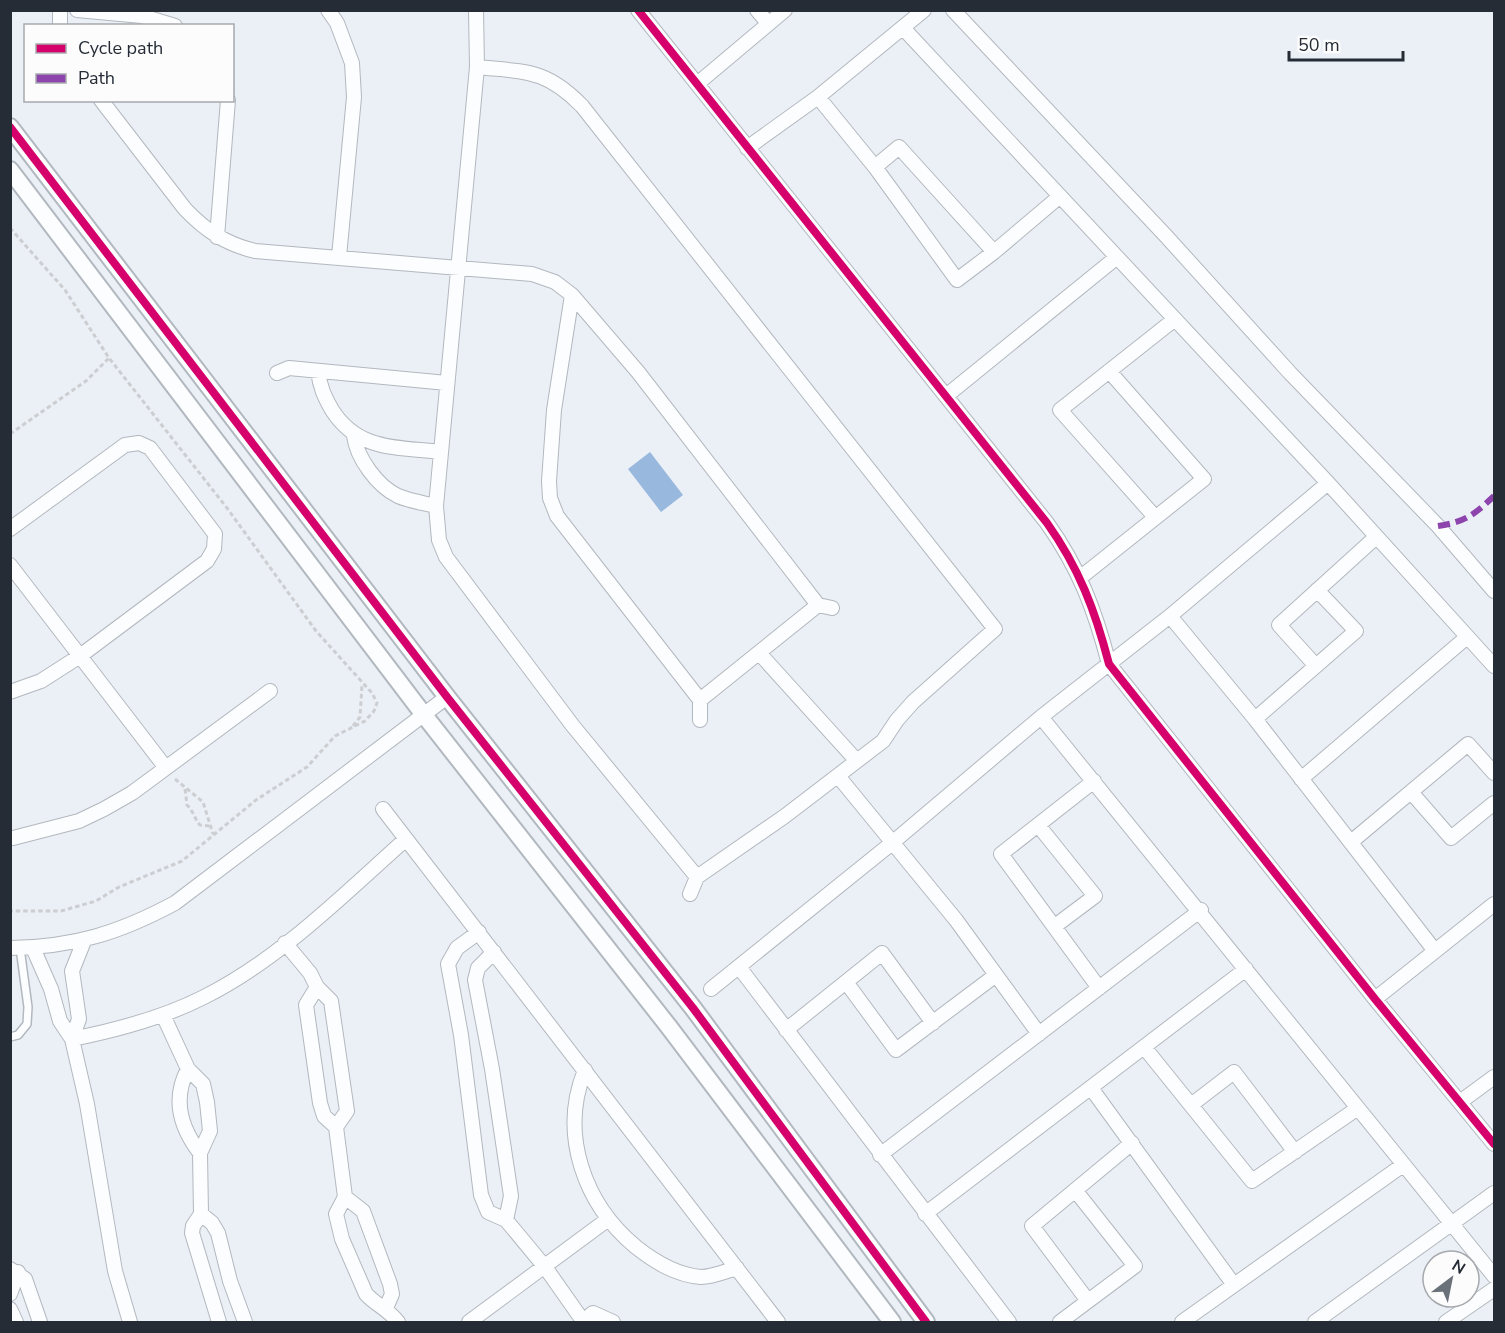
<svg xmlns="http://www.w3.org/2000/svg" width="1505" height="1333" font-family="'Nunito Sans',sans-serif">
  <rect width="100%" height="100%" fill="#ebf0f6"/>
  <path fill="#98b8de" d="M650,452L683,495L661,512L628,469Z"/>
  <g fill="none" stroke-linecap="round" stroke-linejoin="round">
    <defs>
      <path id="service" d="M10,1037L18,1035L27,1024L28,1007L20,948"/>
      <path id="minor" d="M60,10V26
        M77,10L142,16L175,26
        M328,10L337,23L352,63L354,97L339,257
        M476,10L477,67L436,506L439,540L446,557L573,726L697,877
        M638,10L1047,523C1079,568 1095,610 1109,664L1375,999L1494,1144
        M757,10L768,23
        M953,10L1166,236L1290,373L1438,526L1494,591
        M903,28L1328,483L1494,666
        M477,67C526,72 546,69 582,106L995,629L913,702L897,720L883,741L785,816L697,877L690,894
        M697,84L785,10
        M818,97L875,167L957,280L994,252L1059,197
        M101,100L185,209C206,231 226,244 255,251L532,274L555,282L572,295L638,372L818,605L832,608
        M747,148L818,97L924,10
        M875,167L899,147L994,252
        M217,237L228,100
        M572,295L554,410L549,481L550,498L557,516L700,700V720
        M318,371C320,387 324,396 332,410C358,451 397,447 440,452
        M277,373L289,368L447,383
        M946,396L1117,257
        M354,436C357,458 377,486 398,496C410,501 423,503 436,506
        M1155,517L1060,410L1175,319
        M10,529L125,445L139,443L150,448L215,534L214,549L207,561L80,656L41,681L10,692
        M10,565L166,768
        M1081,577L1204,479L1109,371
        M1170,616L1255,719L1435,951
        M760,654L856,760
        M1316,666L1279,625L1376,537
        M700,700L818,605
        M1041,717L1494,1276
        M1255,719L1356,631L1317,590
        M838,776L956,920L1039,1034
        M1301,779L1467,637
        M1094,781L1001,854L1099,988
        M1411,792L1451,838L1494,803
        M383,809L778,1322
        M1038,825L1095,896L1055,926
        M13,838L79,821L104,809L132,793L270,691
        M1351,842L1468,744L1494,773
        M479,932L457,948L448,964L461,1035L481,1195L488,1212L506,1220L545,1267L583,1321
        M285,943L310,973L317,987L331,1001L347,1111L336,1127L345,1197L336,1214L342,1239L366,1294C377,1306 387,1308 398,1322
        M10,948C74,947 119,933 175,903L447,697
        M33,948L51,989L60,1021L72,1039L87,1104L115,1271L130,1322
        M494,952L478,968L475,980L492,1069L511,1196L506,1220
        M739,967L1009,1322
        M846,982L896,1050L996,975
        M317,987L306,1005L320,1103L324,1116L336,1127
        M711,989L892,843L1041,717L1170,616L1328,483
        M1375,999L1494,904
        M163,1015L188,1069L203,1084L207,1102L210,1131L200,1153L201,1214L193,1226L192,1233L219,1322
        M786,1030L882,953L933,1023
        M72,1039C117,1030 163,1018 204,997C280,959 343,895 406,839
        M72,1039L79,1019L72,971L84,941
        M1144,1047L1252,1181L1358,1108
        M188,1069C172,1099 180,1127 200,1153
        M585,1070C559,1134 584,1204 636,1247C655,1262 676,1275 701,1277C713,1277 726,1271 737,1268
        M1091,1088L1234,1285
        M1460,1102L1494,1077
        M1191,1105L1234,1072L1295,1152
        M880,1155L1201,910
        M345,1197L363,1211L390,1284L392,1294L386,1308
        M201,1214L212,1223L218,1233L230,1281L245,1322
        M925,1214L1246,969
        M10,1269L25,1279L40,1322
        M10,1294L18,1272
        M1088,1301L1032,1226L1132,1143
        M10,1309L16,1322
        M469,1322L607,1220
        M582,1322L593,1313L613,1322
        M1060,1322L1135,1266L1075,1190
        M1182,1322L1403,1165
        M1315,1322L1494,1193
        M1446,1322L1494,1289"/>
      <path id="tertiary" d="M10,127L447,697L693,1008L926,1322
        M10,170L424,715L669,1027L892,1322"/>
    </defs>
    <use href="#service" stroke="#b2b8bf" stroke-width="10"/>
    <use href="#minor" stroke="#b2b8bf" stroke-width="16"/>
    <use href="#tertiary" stroke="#b2b8bf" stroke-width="20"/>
    <path stroke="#ccced1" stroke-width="3" stroke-dasharray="4.5 3" stroke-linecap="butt" d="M10,228L65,290L109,358L227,508L316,631L372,693L377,703L374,711L365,721L335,736L307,767L256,800L182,861L119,887L96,901L61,911H10
      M10,434L86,381L109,358
      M353,726L360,717L362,685
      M175,779L203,802L213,834
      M185,789L187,805C194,812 194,818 200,825L209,826"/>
    <use href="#service" stroke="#fcfdfe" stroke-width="7"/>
    <use href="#minor" stroke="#fcfdfe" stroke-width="14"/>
    <use href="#tertiary" stroke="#fcfdfe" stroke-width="16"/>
    <path stroke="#8e44ad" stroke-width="6" stroke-dasharray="12 6" stroke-linecap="butt" d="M1438,526C1465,522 1474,515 1494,496"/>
    <defs>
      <path id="cycleway" d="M638,10L1047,523C1079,568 1095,610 1109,664L1375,999L1494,1144
        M10,127L447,697L693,1008L926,1322"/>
    </defs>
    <use href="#cycleway" stroke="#fcfcfc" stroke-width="11"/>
    <use href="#cycleway" stroke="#d6006c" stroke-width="8"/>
  </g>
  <rect width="1505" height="1333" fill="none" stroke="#252c36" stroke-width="24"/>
  <rect x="24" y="24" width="210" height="78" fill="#fcfcfc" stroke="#a6a9ad" stroke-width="1.5"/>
  <rect x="36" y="44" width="30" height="9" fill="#d6006c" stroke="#a6a9ad" stroke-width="1.5"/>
  <text x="78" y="54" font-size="18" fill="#252c36">Cycle path</text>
  <rect x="36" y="74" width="30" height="9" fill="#8e44ad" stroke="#a6a9ad" stroke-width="1.5"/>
  <text x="78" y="84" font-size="18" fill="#252c36">Path</text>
  <g transform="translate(1451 1279) rotate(32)"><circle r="28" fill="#fcfcfc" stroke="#a6a9ad" stroke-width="1.5"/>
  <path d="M0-4.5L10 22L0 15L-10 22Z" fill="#6a7179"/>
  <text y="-9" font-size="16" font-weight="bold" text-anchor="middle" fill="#252c36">N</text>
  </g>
  <path d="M1289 51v9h114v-9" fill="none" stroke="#252c36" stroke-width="3"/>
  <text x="1298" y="51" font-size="18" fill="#252c36" stroke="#fcfcfc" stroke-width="4.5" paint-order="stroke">50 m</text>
</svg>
